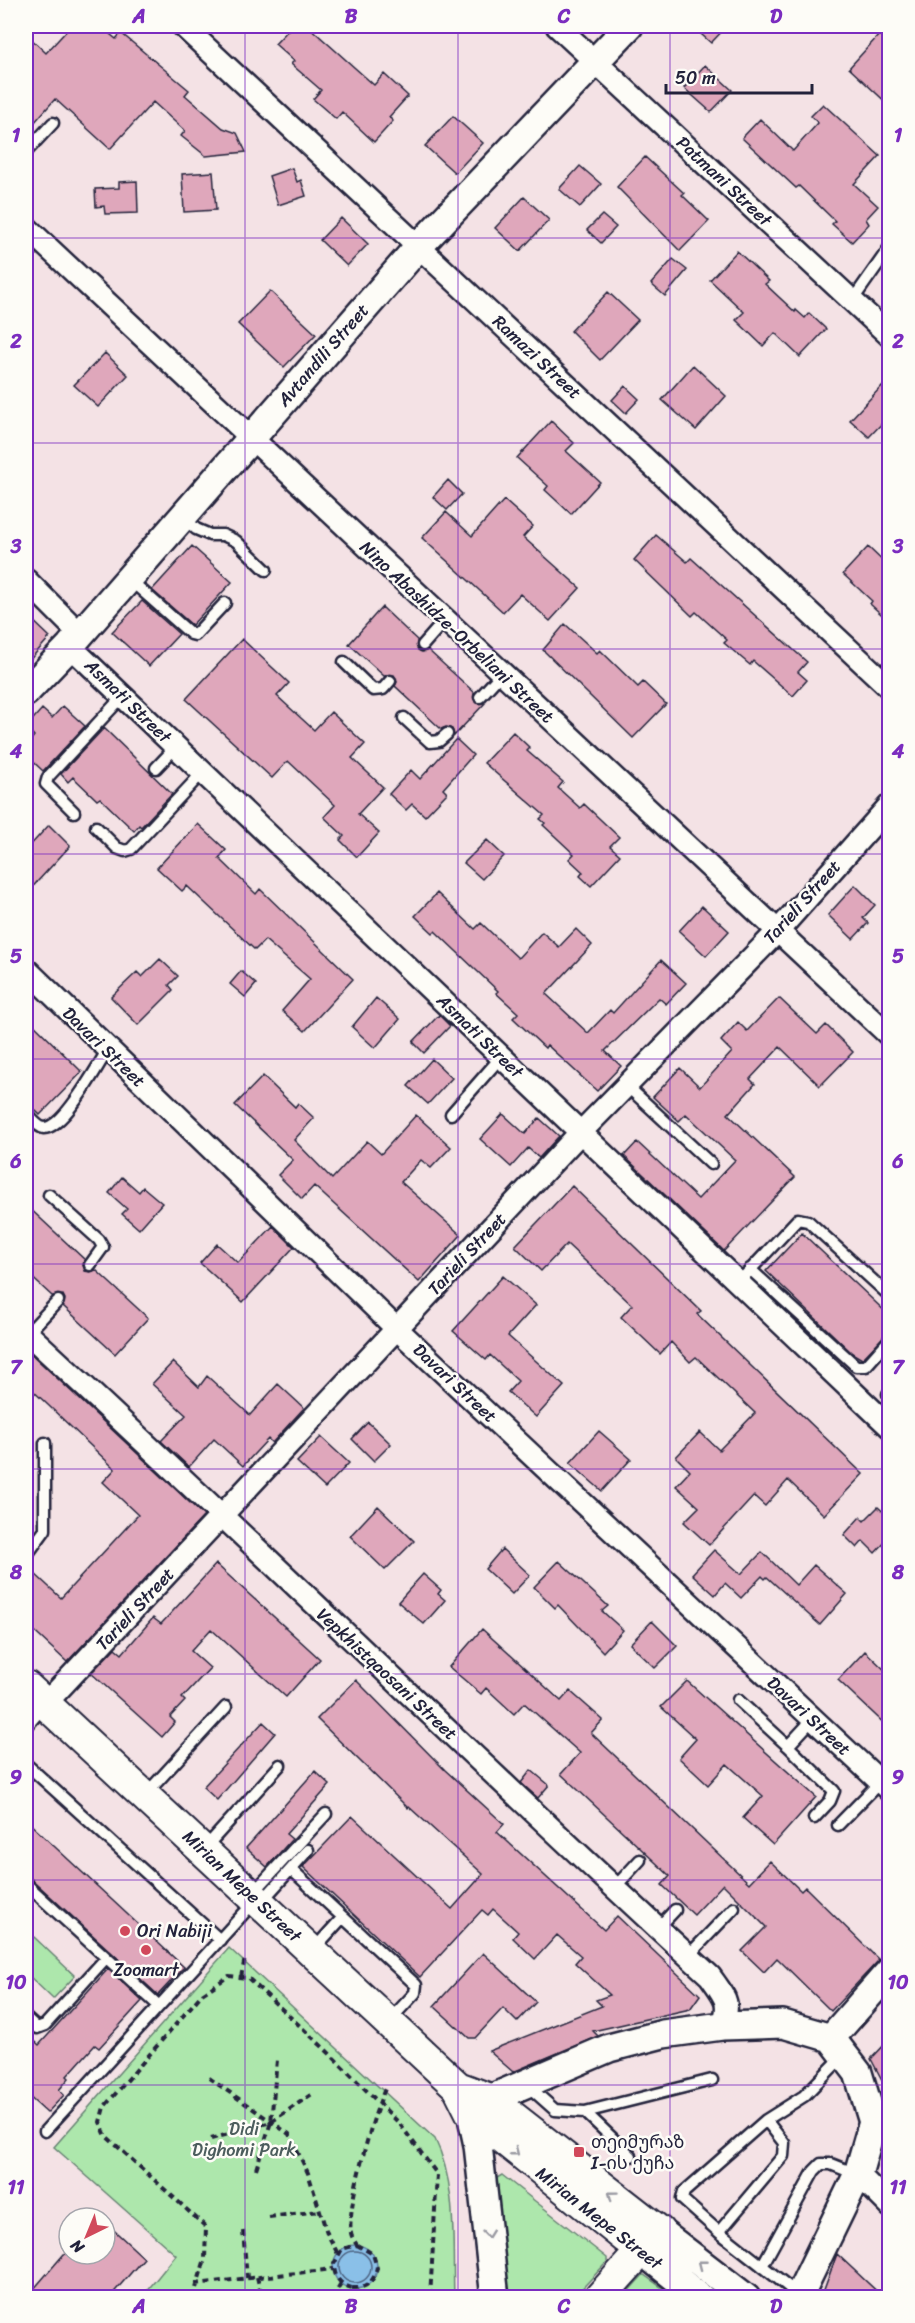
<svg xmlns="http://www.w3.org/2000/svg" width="915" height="2323" font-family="Sriracha,'Noto Sans Georgian',sans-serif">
  <rect width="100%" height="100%" fill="#f4e2e5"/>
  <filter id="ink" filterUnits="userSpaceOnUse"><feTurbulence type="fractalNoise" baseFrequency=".0167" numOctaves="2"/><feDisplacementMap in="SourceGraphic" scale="12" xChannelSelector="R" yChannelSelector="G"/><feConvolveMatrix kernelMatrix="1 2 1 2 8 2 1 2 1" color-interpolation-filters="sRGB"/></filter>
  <g filter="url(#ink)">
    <path fill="#ade7ac" stroke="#688474" stroke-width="1.5" d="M34,1937L75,1976L53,1999L26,1973V1946Z
      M229,1948L435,2139C458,2186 452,2246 454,2297H142L176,2255L54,2147Z
      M502,2175L607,2258V2262L574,2297H506L497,2178Z
      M643,2275H644L675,2297H623Z"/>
    <path fill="#8ac0e8" stroke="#6081a3" stroke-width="1.5" d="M333 2267a22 22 0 1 1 44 0a22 22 0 1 1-44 0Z"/>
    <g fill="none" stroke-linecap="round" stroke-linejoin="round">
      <path stroke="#4c6180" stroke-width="1.5" d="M339 2267a16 16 0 1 1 32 0a16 16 0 1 1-32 0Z"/>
    </g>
    <path fill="#dfa7bb" stroke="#22223b" stroke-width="1.5" d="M71,26H100L116,39L121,33L189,90L185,95L223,128L237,133L246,152L206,156L181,136L185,131L153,102L110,149L55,99L26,132V34L46,53Z
      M292,26H308L374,85L384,74L408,96L389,117L393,121L374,142L342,112L336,119L313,99L321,90L291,64L294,61L275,44Z
      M692,26H727L711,43Z
      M879,35L890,44V106L849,68Z
      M705,65L732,90L711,112L684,88Z
      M823,104L880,156L854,184L878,206L866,219L869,224L852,242L832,224L835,221L799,186L796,188L742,138L760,119L793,151L818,123L811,116Z
      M453,116L483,143L455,173L425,146Z
      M645,157L684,193L682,195L709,221L680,251L617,187Z
      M580,166L601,184L580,207L559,189Z
      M292,168L297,182L301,180L306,196L278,205L269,176Z
      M213,172L216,210L184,212L182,174Z
      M137,181L138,213L105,214L104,206L96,207L95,189L119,188V182Z
      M524,197L549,220L520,251L495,228Z
      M602,215L616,227L601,243L587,230Z
      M341,218L368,244L347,266L320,240Z
      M737,251L769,281L765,284L795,312L796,310L805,318L809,313L826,329L800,357L775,333L763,346L736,320L744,312L710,280Z
      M673,259L687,270L665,296L651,284Z
      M270,291L316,334L284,367L238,324Z
      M608,292L638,320L600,360L571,331Z
      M105,353L128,375L98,407L74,385Z
      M693,365L726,396L696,430L662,400Z
      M625,386L639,399L626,413L612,400Z
      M882,386L890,393V415L869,437L850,420Z
      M551,421L574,443L566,451L600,482L571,514L545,490L548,486L517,458Z
      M448,480L462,494L447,510L433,497Z
      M504,500L533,526L523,537L580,588L550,621L520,594L503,612L422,538L446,512L472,536Z
      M656,535L687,562L691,558L807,662L798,672L807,680L793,696L753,661L750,665L724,643L727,640L696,612L692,616L634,560Z
      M192,546L232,582L192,625L152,590Z
      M868,547L890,568V622L870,604L872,601L843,574Z
      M142,601L179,634L149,666L112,632Z
      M382,607L417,640L418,650L422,652L428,650L474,692L475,702L485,703L454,736L452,729L446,727L441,729L395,686L397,682L394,675L384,676L349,644Z
      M26,614L50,637L26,664Z
      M565,624L597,653L600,650L638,687L643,682L666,704L633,738L543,650Z
      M242,639L289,683L277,696L314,730L331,712L365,744L352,758L383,787L358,814L379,833L357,857L340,840L344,836L324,817L335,805L288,761L272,778L186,699Z
      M63,706L85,726L43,771L26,755V746L34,736L26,727L42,709L52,718Z
      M104,728L172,794L141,827L139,825L134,831L100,798L97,800L73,777L68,782L61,774Z
      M513,732L530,748L527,751L563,782L558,788L580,808L584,804L619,837L610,846L620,855L591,886L580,876L583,872L569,859L574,854L543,825L545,823L540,819L544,815L484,763Z
      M456,739L473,755L443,789L447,793L425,816L412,804L406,810L389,794L411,770L420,779Z
      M198,824L226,850L219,858L256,894L260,889L353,979L305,1031L282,1011L310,979L265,940L255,950L187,886L182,891L157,868Z
      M49,825L70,846L26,894V850Z
      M487,840L504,856L482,879L464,863Z
      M855,885L875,905L863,918L868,923L853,939L828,915Z
      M437,893L475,929L481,923L518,958L542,932L559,947L576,929L592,945L546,994L588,1033L610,1010L613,1013L661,960L686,983L666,1004L659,998L605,1051L621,1066L597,1091L547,1045L545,1048L513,1018L518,1013L496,993L498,991L435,931L433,933L415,916Z
      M702,906L729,931L706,956L679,931Z
      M160,959L178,976L169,985L173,990L138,1025L111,997L137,972L142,977Z
      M241,971L256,984L245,997L230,984Z
      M376,998L400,1019L375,1048L352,1027Z
      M779,998L817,1034L826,1025L853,1052L820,1086L780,1047L750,1079L755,1084L728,1114L795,1177L724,1251L624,1156L637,1142L698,1199L735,1160L686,1114L679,1121L653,1097L680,1068L700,1087L732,1052L721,1041L738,1022L747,1031Z
      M439,1015L450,1026L424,1053L413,1042Z
      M26,1017L82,1072L40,1115L26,1101Z
      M432,1059L452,1078L428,1104L408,1086Z
      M263,1076L295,1107L298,1103L314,1118L294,1140L332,1179L367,1141L381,1154L416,1115L451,1147L431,1168L421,1160L401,1182L461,1235L419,1282L314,1186L302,1199L278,1175L293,1160L235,1105Z
      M503,1114L525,1134L539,1118L559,1136L539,1158L528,1148L511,1167L480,1139Z
      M122,1177L139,1192L143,1187L162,1203L139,1229L122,1214L127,1209L109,1193Z
      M572,1186L701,1311L697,1314L863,1474L824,1515L788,1480L765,1506L754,1496L709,1545L684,1522L699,1507L676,1486L690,1471L676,1457L700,1432L719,1450L755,1413L696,1357L690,1362L671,1342L660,1354L621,1317L632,1305L567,1244L541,1271L515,1246Z
      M26,1205L85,1260L83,1265L85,1271L90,1272L96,1270L148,1318L115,1354L63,1306L65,1299L63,1295L52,1296L26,1272Z
      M273,1226L294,1247L243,1302L200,1263L217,1244L238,1263Z
      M802,1233L890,1316V1330L862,1359L852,1353L766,1271Z
      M503,1276L536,1305L508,1336L564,1386L536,1417L508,1392L518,1381L490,1355L486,1360L453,1331Z
      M26,1349L204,1516L67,1662L26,1624V1583L34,1573L61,1598L138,1515L103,1482L115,1469L26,1384Z
      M173,1362L199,1387L207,1376L250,1415L278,1384L304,1408L272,1443L268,1439L243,1466L214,1439L189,1467L161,1441L186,1415L152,1384Z
      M368,1422L391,1444L374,1461L352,1439Z
      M599,1431L631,1459L602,1491L570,1463Z
      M321,1437L349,1463L325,1488L297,1462Z
      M378,1506L414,1541L385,1570L350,1536Z
      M878,1507L890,1518V1537L875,1553L863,1541L857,1548L844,1535L860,1517L864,1521Z
      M502,1549L530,1575L512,1594L485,1569Z
      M714,1550L741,1574L762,1552L796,1585L814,1565L847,1594L820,1625L767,1577L765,1579L762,1576L741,1598L725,1583L715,1595L692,1574Z
      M559,1561L608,1606L602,1611L623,1630L603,1652L558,1605L555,1608L534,1587Z
      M216,1564L320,1659L286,1697L211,1629L191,1651L210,1668L182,1698L185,1701L170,1717L175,1722L162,1737L91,1673L115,1648L122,1654L153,1618L161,1624Z
      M423,1574L441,1590L438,1594L445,1600L424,1624L398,1602Z
      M652,1621L677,1646L655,1668L630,1644Z
      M482,1629L561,1701L570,1691L603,1720L591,1733L749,1883L770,1861L801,1891L805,1887L879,1960L831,2011L777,1958L764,1972L742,1951L766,1927L723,1884L694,1915L662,1885L670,1876L561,1774L580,1753L524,1703L514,1714L486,1688L481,1694L449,1667Z
      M865,1651L890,1675V1729L838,1680Z
      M356,1680L445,1770L504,1824L497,1832L604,1930L617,1916L700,1995L690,2009L593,2031L598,2036L513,2072L489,2051L602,2006L596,2000L610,1995L575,1963L581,1956L557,1935L535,1959L513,1938L518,1932L493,1909L488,1915L482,1910L420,1977L303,1867L352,1816L452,1909L483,1874L409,1807L408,1808L317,1719Z
      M687,1681L816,1797L773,1845L743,1818L763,1796L727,1764L708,1785L679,1758L696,1739L661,1707Z
      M263,1722L275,1733L217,1800L203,1787Z
      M531,1770L549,1785L538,1798L521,1783Z
      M315,1771L330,1785L286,1834L292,1839L267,1867L246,1848Z
      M26,1820L184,1967L158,1995L26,1874Z
      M483,1953L536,2002L517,2022L503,2008L475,2038H469L434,2006Z
      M108,1969L142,2001L99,2048L95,2045L67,2076L69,2078L59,2090L64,2095L47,2113L26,2094V2033L39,2045Z
      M890,2039V2095L871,2059Z
      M105,2222L144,2258L109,2298H26L64,2254H105Z
      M837,2254L884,2298H821Z"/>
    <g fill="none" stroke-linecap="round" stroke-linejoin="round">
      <defs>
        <path id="service" d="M26,152L53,123
          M852,301L890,247
          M183,517L196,529L210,535H223L236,541L266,570
          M129,579L191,634L195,635L225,603
          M423,645L445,620
          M344,662L373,690L383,689L390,681
          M480,697L501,674
          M404,718L430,742L439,741L447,734
          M156,768L176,747
          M74,812L46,784L48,777L123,696
          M96,827L117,848L125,851L131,849L203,772
          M626,1085L711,1164
          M26,1113C30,1117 37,1127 44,1128C64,1128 97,1067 107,1051
          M451,1114L501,1057
          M49,1195L99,1240L103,1247L90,1265
          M750,1269L856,1366H866L890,1339
          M738,1283L798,1219L808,1221L890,1296
          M26,1335L58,1301
          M888,1394L890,1396
          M26,1556L45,1530V1443
          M738,1700L788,1746L813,1719
          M26,1727L45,1705
          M788,1746L834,1791L830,1801L814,1818
          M26,1764L220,1940
          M146,1794L226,1707
          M838,1825L880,1782
          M205,1848L280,1765
          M291,1869L308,1850
          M26,1884L159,2006
          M615,1887L640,1860
          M253,1893L326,1814
          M262,1901L291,1869L416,1985L415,1993L389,2021
          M658,1928L675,1910
          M314,1949L343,1917
          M688,1956L734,1908
          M26,2018L37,2028L45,2025L106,1958
          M528,2086L555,2110L585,2112L712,2080
          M585,2112L631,2156
          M45,2131L256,1900
          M719,2232L682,2199L684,2192L766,2120
          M762,2266L814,2171L821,2164H831L856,2174
          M799,2295L719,2232L783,2156L784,2143L766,2120L804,2096L844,2055"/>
        <path id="minor" d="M183,26L890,688
          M557,26L890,336
          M26,227L890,1036
          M26,580L80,634
          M70,646L890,1427
          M26,969L397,1329L890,1791
          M26,1332C256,1544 479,1765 710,1976C724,1996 732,2002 722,2026
          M45,1704L580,1133L777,932L890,805
          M858,2174L890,2206"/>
        <path id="tertiary" d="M26,692L70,646L419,246L629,26
          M831,2038L890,1971
          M490,2099L609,2048L663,2034L722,2026L783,2024L831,2038L858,2073L873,2122L858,2174L798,2298
          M471,2113L478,2145L495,2298
          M659,2231L746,2298
          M642,2251L701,2298"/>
        <path id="secondary" d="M26,1686L458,2087L471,2113L642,2251
          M458,2087L490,2099L659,2231L599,2298"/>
      </defs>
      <use href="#service" stroke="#22223b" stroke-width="15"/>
      <use href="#minor" stroke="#22223b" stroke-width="26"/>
      <use href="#tertiary" stroke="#22223b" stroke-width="32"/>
      <use href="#secondary" stroke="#22223b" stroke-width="34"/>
      <path stroke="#22223b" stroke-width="4" stroke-dasharray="6 4.5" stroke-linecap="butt" d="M241,1977L245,1958
        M209,2078L289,2134L308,2173L327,2233L338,2254
        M211,2139L271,2122L312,2094
        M256,2169L271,2122L277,2060
        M269,2217L320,2211
        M243,2231L247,2278
        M257,2277L261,2293
        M195,2284L334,2269
        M352,2288C366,2289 374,2282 377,2268L373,2254L357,2245
        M193,2298L205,2259L206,2227L106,2136L100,2122L104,2107L202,1994L229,1976L248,1978L326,2050L399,2123L437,2174L430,2298
        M332,2298L341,2283
        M353,2298L352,2288C340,2285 334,2277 334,2264L342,2249L357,2245C355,2242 351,2236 351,2233C346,2208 374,2110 386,2087"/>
      <use href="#service" stroke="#fdfcf7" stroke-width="10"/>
      <use href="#minor" stroke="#fdfcf7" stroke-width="21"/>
      <use href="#tertiary" stroke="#fdfcf7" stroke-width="27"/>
      <use href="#secondary" stroke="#fdfcf7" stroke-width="30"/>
    </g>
    <defs><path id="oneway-chevron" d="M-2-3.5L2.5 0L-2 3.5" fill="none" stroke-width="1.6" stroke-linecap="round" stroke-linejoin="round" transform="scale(1.5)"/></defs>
    <g stroke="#9a9aa2">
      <use href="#oneway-chevron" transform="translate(515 2152) rotate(38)"/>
      <use href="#oneway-chevron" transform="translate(612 2195) rotate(-143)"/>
      <use href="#oneway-chevron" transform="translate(488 2234) rotate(84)"/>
      <use href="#oneway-chevron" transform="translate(702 2264) rotate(-142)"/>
    </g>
  </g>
  <path fill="none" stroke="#7b2cbf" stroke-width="1.5" stroke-opacity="0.55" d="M245,26V2298M458,26V2298M670,26V2298M26,238H890M26,443H890M26,649H890M26,854H890M26,1059H890M26,1264H890M26,1469H890M26,1674H890M26,1880H890M26,2085H890"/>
  <g fill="#d1495b" stroke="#fdfcf7" stroke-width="2">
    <circle cx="125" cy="1931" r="6"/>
    <circle cx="146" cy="1950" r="6"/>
    <rect x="573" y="2146" width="12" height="12" rx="3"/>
  </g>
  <g text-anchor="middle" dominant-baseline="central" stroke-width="5" stroke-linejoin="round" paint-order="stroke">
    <g font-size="18" fill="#22223b" stroke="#fdfcf7">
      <text transform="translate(724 181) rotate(43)">Patmani Street</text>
      <text transform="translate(323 355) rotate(-49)">Avtandili Street</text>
      <text transform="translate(537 357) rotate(43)">Ramazi Street</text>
      <text transform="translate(457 632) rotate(43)">Nino Abashidze-Orbeliani Street</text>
      <text transform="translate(128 701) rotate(44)">Asmati Street</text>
      <text transform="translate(802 902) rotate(-48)">Tarieli Street</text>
      <text transform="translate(480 1036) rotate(44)">Asmati Street</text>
      <text transform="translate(104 1047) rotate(44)">Davari Street</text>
      <text transform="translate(467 1254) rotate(-47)">Tarieli Street</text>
      <text transform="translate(455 1383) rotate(43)">Davari Street</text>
      <text transform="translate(135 1609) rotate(-47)">Tarieli Street</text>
      <text transform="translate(387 1674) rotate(43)">Vepkhistqaosani Street</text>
      <text transform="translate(809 1716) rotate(43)">Davari Street</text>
      <text transform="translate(242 1886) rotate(43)">Mirian Mepe Street</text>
      <text transform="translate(599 2218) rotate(38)">Mirian Mepe Street</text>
    </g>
    <g font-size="18" fill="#22223b" stroke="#fdfcf7" text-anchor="start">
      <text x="137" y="1931">Ori Nabiji</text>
      <text x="146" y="1970" text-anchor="middle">Zoomart</text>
      <text x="591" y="2142">თეიმურაზ<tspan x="591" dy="21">I-ის ქუჩა</tspan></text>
    </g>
    <g font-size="18" fill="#4c5d5d" stroke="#fdfcf7">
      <text x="244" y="2129">Didi<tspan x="244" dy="21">Dighomi Park</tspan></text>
    </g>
  </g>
  <rect width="915" height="2323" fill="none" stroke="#fdfcf7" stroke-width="66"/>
  <g transform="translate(87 2236) rotate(223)"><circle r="28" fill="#fdfcf7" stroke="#a5a5ac" stroke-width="1.5"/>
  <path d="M0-4.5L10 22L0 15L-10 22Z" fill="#d1495b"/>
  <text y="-9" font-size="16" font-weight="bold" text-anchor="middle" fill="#22223b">N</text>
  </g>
  <path d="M666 84v9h146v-9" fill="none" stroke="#22223b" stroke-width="3"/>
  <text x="675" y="84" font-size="18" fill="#22223b" stroke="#fdfcf7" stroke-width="4.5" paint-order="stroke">50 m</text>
  <rect x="33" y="33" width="849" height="2257" fill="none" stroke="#7b2cbf" stroke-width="2"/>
  <g font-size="20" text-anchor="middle" font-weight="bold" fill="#7b2cbf">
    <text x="139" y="23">A</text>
    <text x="351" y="23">B</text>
    <text x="564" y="23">C</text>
    <text x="776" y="23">D</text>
    <text x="16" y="142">1</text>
    <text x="898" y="142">1</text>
    <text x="16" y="348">2</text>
    <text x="898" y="348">2</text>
    <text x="16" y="553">3</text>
    <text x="898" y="553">3</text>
    <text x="16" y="758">4</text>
    <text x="898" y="758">4</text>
    <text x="16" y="963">5</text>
    <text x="898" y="963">5</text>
    <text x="16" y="1168">6</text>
    <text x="898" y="1168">6</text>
    <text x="16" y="1374">7</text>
    <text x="898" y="1374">7</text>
    <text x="16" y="1579">8</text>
    <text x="898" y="1579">8</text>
    <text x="16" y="1784">9</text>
    <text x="898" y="1784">9</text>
    <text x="16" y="1989">10</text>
    <text x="898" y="1989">10</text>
    <text x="16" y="2194">11</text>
    <text x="898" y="2194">11</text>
    <text x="139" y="2313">A</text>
    <text x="351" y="2313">B</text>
    <text x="564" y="2313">C</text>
    <text x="776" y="2313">D</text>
  </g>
</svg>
